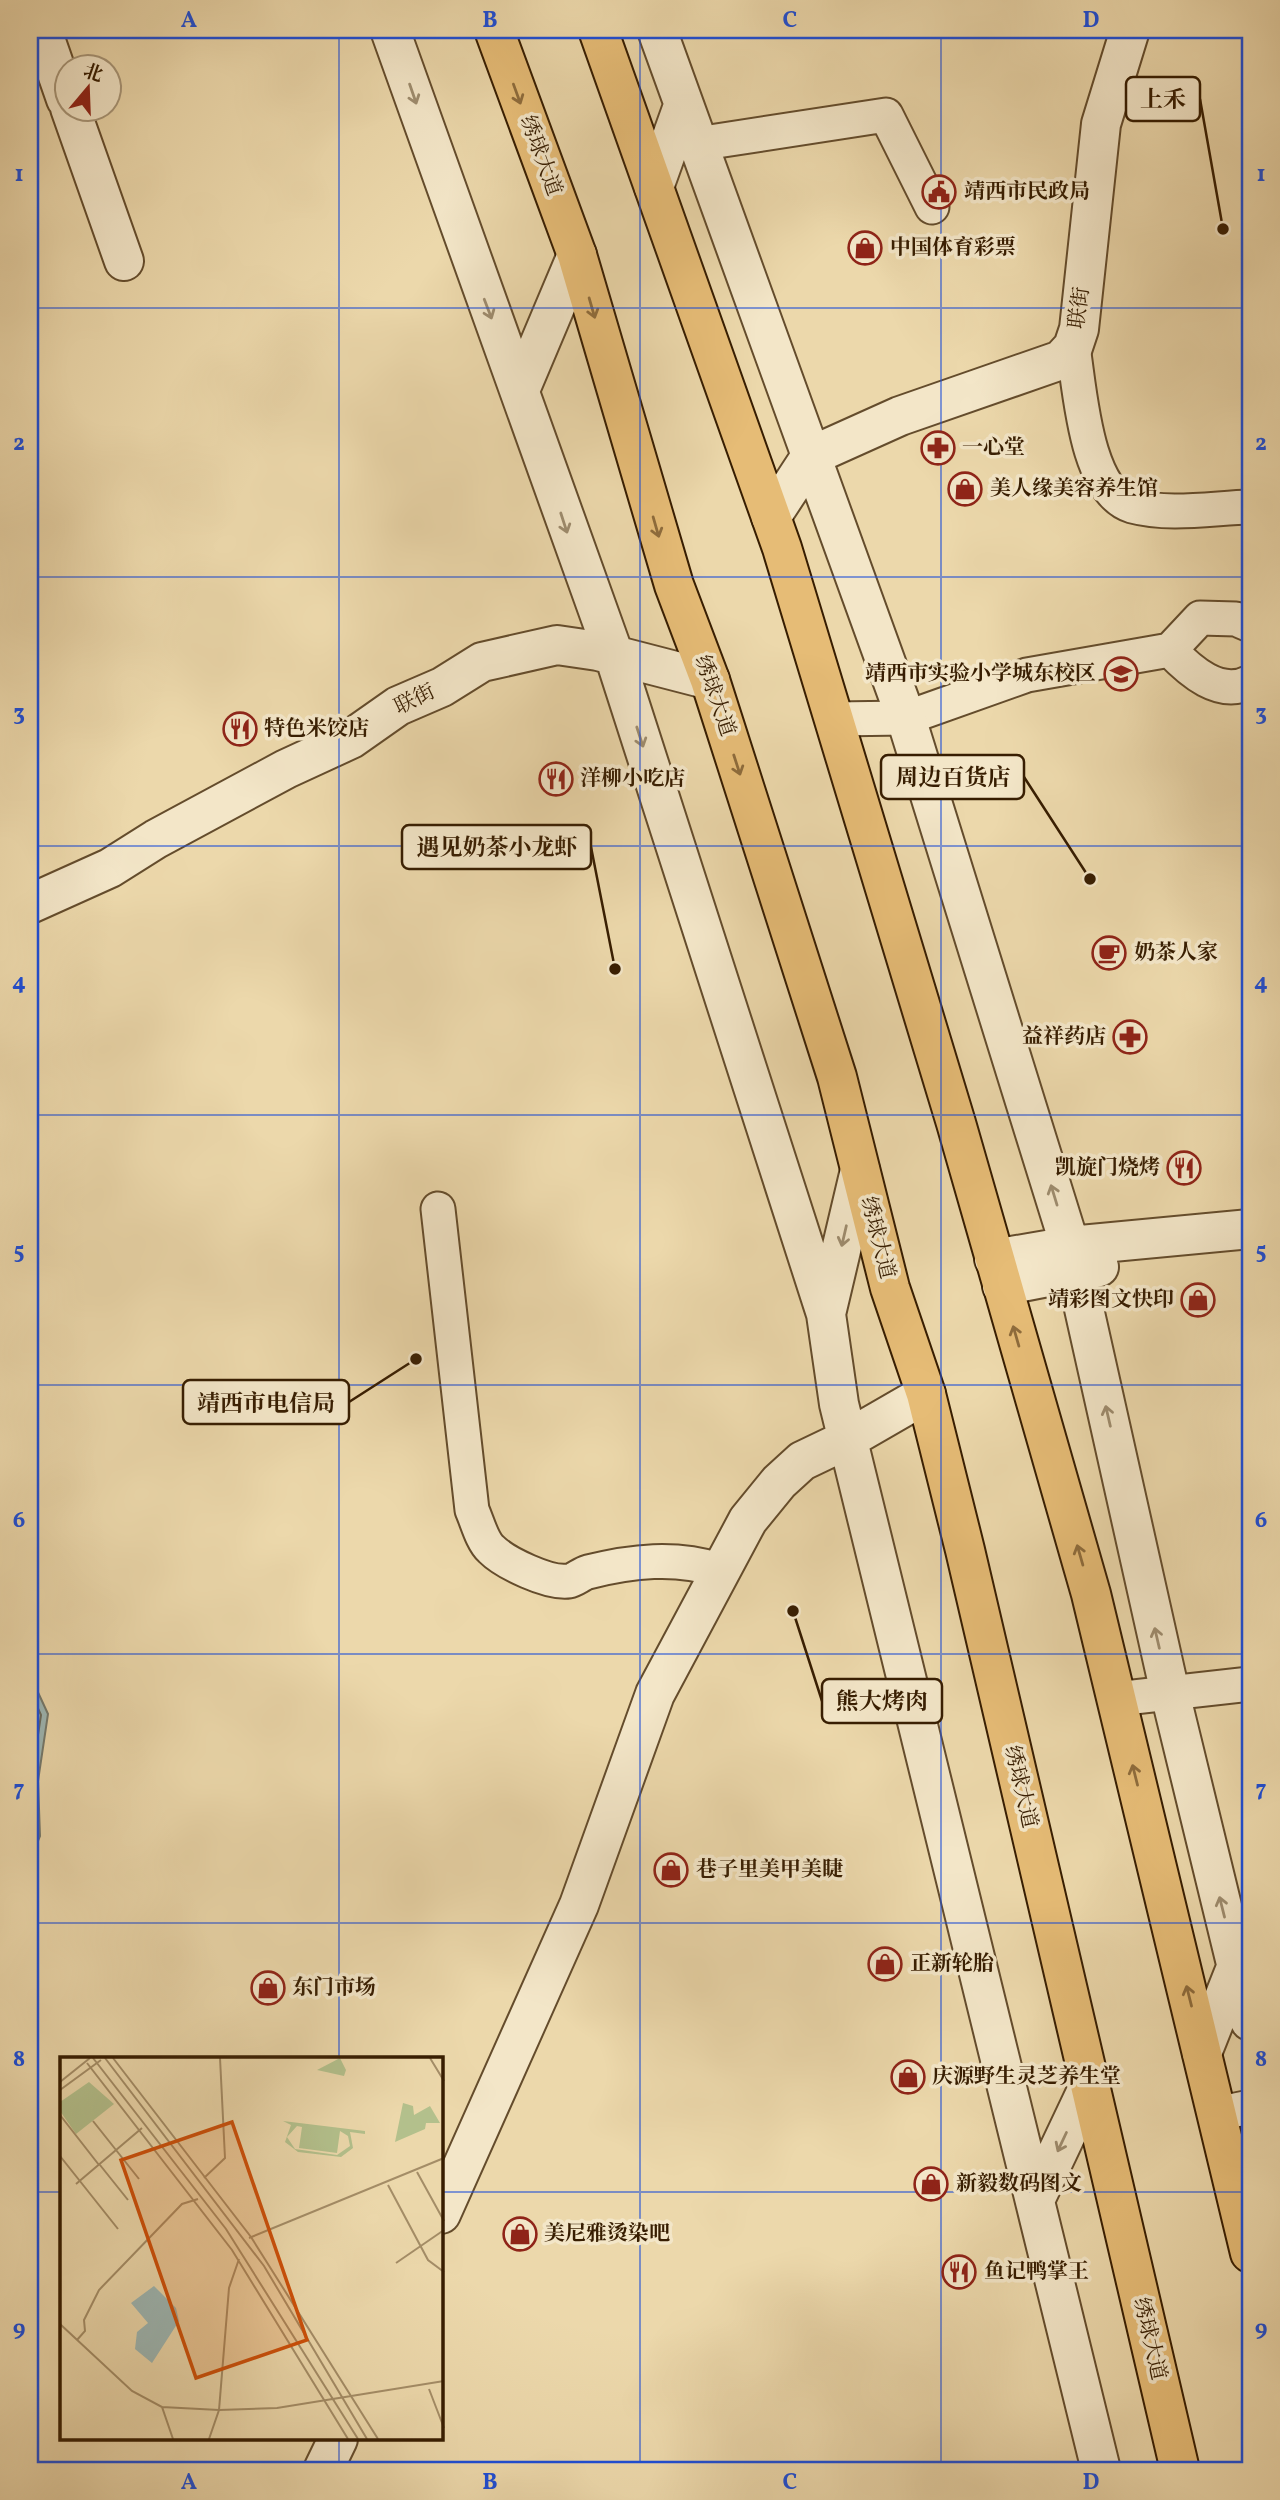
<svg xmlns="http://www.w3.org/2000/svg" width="1280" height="2500" font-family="Vollkorn,'Noto Serif SC',serif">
  <rect width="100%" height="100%" fill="#ecd8ab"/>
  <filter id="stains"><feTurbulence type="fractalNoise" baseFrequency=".00286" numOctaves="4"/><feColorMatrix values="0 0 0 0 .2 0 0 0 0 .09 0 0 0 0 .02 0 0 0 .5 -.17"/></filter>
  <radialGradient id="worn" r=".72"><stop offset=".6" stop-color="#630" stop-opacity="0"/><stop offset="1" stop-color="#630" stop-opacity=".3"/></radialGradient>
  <path fill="#9db7b4" stroke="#74796c" stroke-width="2" d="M30,1675L48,1714L38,1781L40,1836L30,1860Z"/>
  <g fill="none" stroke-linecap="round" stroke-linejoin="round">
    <path stroke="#6a6a5a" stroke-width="2" d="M30,1691L41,1715L31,1781L33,1834L30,1843"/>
    <defs>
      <path id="service" d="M697,144L886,115L932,207
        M1073,347C1080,389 1085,491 1132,506C1169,516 1213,508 1250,507
        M1170,650C1190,671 1220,698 1250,682
        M834,719L906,718L1027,675L1170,650L1200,618L1236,619L1250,625
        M438,1209L472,1510C477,1521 482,1541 491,1549C505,1563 549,1584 569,1581C575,1580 581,1574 588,1572C632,1561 675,1556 719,1570
        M1116,1699L1250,1684
        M1216,2114L1250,2107"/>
      <path id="minor" d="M42,30L66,99
        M390,30L614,655L826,1314L839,1404L1101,2470
        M657,30L906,718L1070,1246L1170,1693L1250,2021
        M70,108L124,261
        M654,187L683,106
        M520,390L577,255
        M771,517L811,456L900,416L1061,360L1073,347L1079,329L1101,124L1130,30
        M30,904L110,868L156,839L286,769L351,739L398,706L442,687L482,662L557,645L598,651L710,680
        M994,1259L1070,1246L1250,1229
        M1002,1286L1099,1267
        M826,1314L860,1170
        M1202,2053L1237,1965
        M1035,2200L1090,2084
        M441,2214L579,1905L655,1694L748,1520L779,1482L802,1461L848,1439L926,1394
        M323,2470L338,2439"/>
      <path id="primary" d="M494,30L577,255L674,585L710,680L837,1077L890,1288L926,1394L965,1550L1180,2470
        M598,30L782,548L956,1123L1091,1594L1250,2253"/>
    </defs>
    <use href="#service" stroke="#644c2c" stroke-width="37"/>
    <use href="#minor" stroke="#644c2c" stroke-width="42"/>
    <use href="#primary" stroke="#371d01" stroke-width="42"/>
    <use href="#service" stroke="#f3e6c8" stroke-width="33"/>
    <use href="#minor" stroke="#f3e6c8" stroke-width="38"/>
    <use href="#primary" stroke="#e6bc76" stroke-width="38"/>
  </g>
  <defs><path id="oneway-shaft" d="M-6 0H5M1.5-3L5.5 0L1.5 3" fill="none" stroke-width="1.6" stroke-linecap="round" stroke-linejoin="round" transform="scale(1.75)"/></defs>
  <g stroke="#9e8c6e">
    <use href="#oneway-shaft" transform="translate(413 94) rotate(71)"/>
    <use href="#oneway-shaft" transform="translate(488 309) rotate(69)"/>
    <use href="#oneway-shaft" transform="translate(564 523) rotate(72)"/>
    <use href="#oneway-shaft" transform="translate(640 737) rotate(72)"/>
    <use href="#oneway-shaft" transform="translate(1054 1195) rotate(-107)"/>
    <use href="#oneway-shaft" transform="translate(844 1236) rotate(103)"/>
    <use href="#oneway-shaft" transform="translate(1108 1416) rotate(-103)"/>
    <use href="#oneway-shaft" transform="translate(1157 1638) rotate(-103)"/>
    <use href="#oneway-shaft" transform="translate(1222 1907) rotate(-104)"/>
    <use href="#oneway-shaft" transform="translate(1062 2142) rotate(115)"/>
  </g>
  <g stroke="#8e6c3c">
    <use href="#oneway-shaft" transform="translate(517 94) rotate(70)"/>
    <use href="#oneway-shaft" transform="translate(592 308) rotate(74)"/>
    <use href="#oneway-shaft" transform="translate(656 527) rotate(74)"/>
    <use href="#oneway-shaft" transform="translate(737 765) rotate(72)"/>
    <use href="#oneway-shaft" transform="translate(1016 1336) rotate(-106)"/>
    <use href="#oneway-shaft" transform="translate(1080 1555) rotate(-106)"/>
    <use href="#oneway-shaft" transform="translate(1135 1775) rotate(-104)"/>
    <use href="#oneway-shaft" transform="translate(1189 1996) rotate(-104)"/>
  </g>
  <path fill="none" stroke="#1d4ed8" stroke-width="2" stroke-opacity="0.55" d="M339,30V2059M640,30V2470M941,30V2470M30,308H1250M30,577H1250M30,846H1250M30,1115H1250M30,1385H1250M30,1654H1250M30,1923H1250M30,2192H61M441,2192H1250M339,2439V2470"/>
  <defs>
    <symbol id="civic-ring" viewBox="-11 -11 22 22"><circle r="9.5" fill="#f3e6c8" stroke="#8f2418" stroke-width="1.5"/><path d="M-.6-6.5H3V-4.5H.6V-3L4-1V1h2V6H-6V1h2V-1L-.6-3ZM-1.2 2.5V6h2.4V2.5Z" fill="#8f2418"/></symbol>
    <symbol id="shop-ring" viewBox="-11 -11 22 22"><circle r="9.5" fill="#f3e6c8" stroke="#8f2418" stroke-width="1.5"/><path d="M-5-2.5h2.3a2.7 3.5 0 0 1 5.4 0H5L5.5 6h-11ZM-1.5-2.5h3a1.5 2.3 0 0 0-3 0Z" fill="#8f2418"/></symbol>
    <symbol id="pharmacy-ring" viewBox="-11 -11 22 22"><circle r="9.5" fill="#f3e6c8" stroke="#8f2418" stroke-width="1.5"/><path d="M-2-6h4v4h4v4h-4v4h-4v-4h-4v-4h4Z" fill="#8f2418"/></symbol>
    <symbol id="school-ring" viewBox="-11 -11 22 22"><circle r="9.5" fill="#f3e6c8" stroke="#8f2418" stroke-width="1.5"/><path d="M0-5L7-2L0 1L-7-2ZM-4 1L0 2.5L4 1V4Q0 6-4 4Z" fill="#8f2418"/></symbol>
    <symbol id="restaurant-ring" viewBox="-11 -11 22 22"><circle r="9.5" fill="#f3e6c8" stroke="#8f2418" stroke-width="1.5"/><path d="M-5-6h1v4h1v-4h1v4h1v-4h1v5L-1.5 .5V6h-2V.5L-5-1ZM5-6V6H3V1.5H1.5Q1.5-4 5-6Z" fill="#8f2418"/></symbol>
    <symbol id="cafe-ring" viewBox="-11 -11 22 22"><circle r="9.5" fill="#f3e6c8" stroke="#8f2418" stroke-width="1.5"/><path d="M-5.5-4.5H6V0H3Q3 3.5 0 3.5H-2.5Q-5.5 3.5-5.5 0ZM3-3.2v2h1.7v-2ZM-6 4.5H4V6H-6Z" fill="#8f2418"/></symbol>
  </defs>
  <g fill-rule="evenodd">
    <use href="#civic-ring" x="920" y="173" width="38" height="38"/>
    <use href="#shop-ring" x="846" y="229" width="38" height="38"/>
    <use href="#pharmacy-ring" x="919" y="429" width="38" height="38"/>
    <use href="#shop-ring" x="946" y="470" width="38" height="38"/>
    <use href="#school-ring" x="1102" y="655" width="38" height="38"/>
    <use href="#restaurant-ring" x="221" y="710" width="38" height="38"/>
    <use href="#restaurant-ring" x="537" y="760" width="38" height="38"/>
    <use href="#cafe-ring" x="1090" y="934" width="38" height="38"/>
    <use href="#pharmacy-ring" x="1111" y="1018" width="38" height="38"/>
    <use href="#restaurant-ring" x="1165" y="1149" width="38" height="38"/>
    <use href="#shop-ring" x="1179" y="1281" width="38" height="38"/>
    <use href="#shop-ring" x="652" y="1851" width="38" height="38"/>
    <use href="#shop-ring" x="866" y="1945" width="38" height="38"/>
    <use href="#shop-ring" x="249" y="1969" width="38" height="38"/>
    <use href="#shop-ring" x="889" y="2058" width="38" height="38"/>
    <use href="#shop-ring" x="912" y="2165" width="38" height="38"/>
    <use href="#shop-ring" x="501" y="2215" width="38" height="38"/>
    <use href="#restaurant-ring" x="940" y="2253" width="38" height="38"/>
  </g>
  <g text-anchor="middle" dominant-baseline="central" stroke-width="7" stroke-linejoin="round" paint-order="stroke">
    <g font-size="21" fill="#371d01" stroke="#f3e6c8">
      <text transform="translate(540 156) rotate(70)">绣球大道</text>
      <text transform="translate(1080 308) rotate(-82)">联街</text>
      <text transform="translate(714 696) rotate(71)">绣球大道</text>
      <text transform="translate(415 700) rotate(-26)">联街</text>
      <text transform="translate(877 1238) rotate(76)">绣球大道</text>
      <text transform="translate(1020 1787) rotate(77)">绣球大道</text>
      <text transform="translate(1149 2339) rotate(77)">绣球大道</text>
    </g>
    <g font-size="21" font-weight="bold" fill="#371d01" stroke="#f3e6c8" text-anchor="start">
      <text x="964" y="192">靖西市民政局</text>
      <text x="890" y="248">中国体育彩票</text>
      <text x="962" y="448">一心堂</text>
      <text x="990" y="489">美人缘美容养生馆</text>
      <text x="1096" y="674" text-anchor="end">靖西市实验小学城东校区</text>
      <text x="264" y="729">特色米饺店</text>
      <text x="580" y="779">洋柳小吃店</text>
      <text x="1134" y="953">奶茶人家</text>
      <text x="1106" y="1037" text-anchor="end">益祥药店</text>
      <text x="1160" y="1168" text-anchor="end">凯旋门烧烤</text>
      <text x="1174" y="1300" text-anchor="end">靖彩图文快印</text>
      <text x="696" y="1870">巷子里美甲美睫</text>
      <text x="910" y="1964">正新轮胎</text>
      <text x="292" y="1988">东门市场</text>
      <text x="932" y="2077">庆源野生灵芝养生堂</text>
      <text x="956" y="2184">新毅数码图文</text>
      <text x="544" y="2234">美尼雅烫染吧</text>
      <text x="984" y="2272">鱼记鸭掌王</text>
    </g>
  </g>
  <g transform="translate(60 2057)">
    <rect width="383" height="383" fill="#ecd8ab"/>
    <path d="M280,1L286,13L284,19L257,13ZM29,25L54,47L16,77L0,54V45ZM343,46L353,49L354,58L370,49L380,66H366L365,72L335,85ZM223,64L305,74V77L290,75L293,91L281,100L238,95L225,85L231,68ZM237,69L242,70L239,91L277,96L280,74L288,79L290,89L277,98L235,92L227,80Z" fill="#b3c08c" fill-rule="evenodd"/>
    <path d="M94,229L116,251L119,264L92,306L75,292L77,275L88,266L71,246Z" fill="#9db7b4"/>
    <path fill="none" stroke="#a48d67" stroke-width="2" d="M33,1L166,172L298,382M45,1L204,209L307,382M53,1L191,180L318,382M370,1L384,24M27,6L172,193L288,382M0,25L30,1M0,33L41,3M0,58L39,108M33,64L79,122M0,99L58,172M40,108L68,143M357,115L384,164M144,121L165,101L160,1M16,127L82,71M328,128L368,203L384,215M189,181L384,101M336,206L384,173M0,267L72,334L102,350L113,382M17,283L25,274L24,263L39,233L122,147L138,142M369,332L384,371M102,350L159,353M159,353L217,351L384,324M149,382L159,353L169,231L179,202"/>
    <path fill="#cd500a" fill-opacity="0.15" stroke="#cd500a" stroke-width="3.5" d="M172,65L247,283L136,321L61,103Z"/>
    <rect width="383" height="383" fill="none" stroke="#371d01" stroke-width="3.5"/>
  </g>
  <path fill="none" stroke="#371d01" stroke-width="2.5" d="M1223 229L1200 99M1090 879L1024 777M615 969L591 847M416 1359L349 1402M793 1611L822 1701"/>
  <g fill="#371d01" stroke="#f3e6c8" stroke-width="2.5">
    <circle cx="1223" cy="229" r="7"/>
    <circle cx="1090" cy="879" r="7"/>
    <circle cx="615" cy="969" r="7"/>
    <circle cx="416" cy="1359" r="7"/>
    <circle cx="793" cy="1611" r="7"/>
  </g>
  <g fill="#f3e6c8" stroke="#371d01" stroke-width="2.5">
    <rect x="1126" y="77" width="74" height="44" rx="7"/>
    <rect x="881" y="755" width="143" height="44" rx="7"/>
    <rect x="402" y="825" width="189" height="44" rx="7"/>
    <rect x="183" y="1380" width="166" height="44" rx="7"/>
    <rect x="822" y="1679" width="120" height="44" rx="7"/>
  </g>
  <g font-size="23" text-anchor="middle" font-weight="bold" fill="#371d01">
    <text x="1163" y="107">上禾</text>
    <text x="953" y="785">周边百货店</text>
    <text x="497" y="855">遇见奶茶小龙虾</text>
    <text x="266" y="1411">靖西市电信局</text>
    <text x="882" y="1709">熊大烤肉</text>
  </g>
  <rect width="1280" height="2500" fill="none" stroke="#ecd8ab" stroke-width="77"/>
  <g transform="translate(88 88) rotate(19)"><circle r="33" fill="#f3e6c8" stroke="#a89678" stroke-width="2"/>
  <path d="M0-5L12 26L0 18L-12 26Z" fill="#8f2418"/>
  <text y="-10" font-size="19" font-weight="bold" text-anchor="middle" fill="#371d01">北</text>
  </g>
  <rect x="38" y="38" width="1204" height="2424" fill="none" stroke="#1d4ed8" stroke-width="2.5"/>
  <g font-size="23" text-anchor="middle" font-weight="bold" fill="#1d4ed8">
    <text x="189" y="27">A</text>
    <text x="490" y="27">B</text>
    <text x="790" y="27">C</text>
    <text x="1091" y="27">D</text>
    <text x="19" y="181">1</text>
    <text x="1261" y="181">1</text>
    <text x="19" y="450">2</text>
    <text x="1261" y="450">2</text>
    <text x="19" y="720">3</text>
    <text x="1261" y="720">3</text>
    <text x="19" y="989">4</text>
    <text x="1261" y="989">4</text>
    <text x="19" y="1258">5</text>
    <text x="1261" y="1258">5</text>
    <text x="19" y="1527">6</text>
    <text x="1261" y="1527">6</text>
    <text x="19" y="1796">7</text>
    <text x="1261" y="1796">7</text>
    <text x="19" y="2066">8</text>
    <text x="1261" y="2066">8</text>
    <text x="19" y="2335">9</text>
    <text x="1261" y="2335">9</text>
    <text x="189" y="2489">A</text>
    <text x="490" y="2489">B</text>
    <text x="790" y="2489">C</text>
    <text x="1091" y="2489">D</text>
  </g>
  <rect width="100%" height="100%" filter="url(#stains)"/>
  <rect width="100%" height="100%" fill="url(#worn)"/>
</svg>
